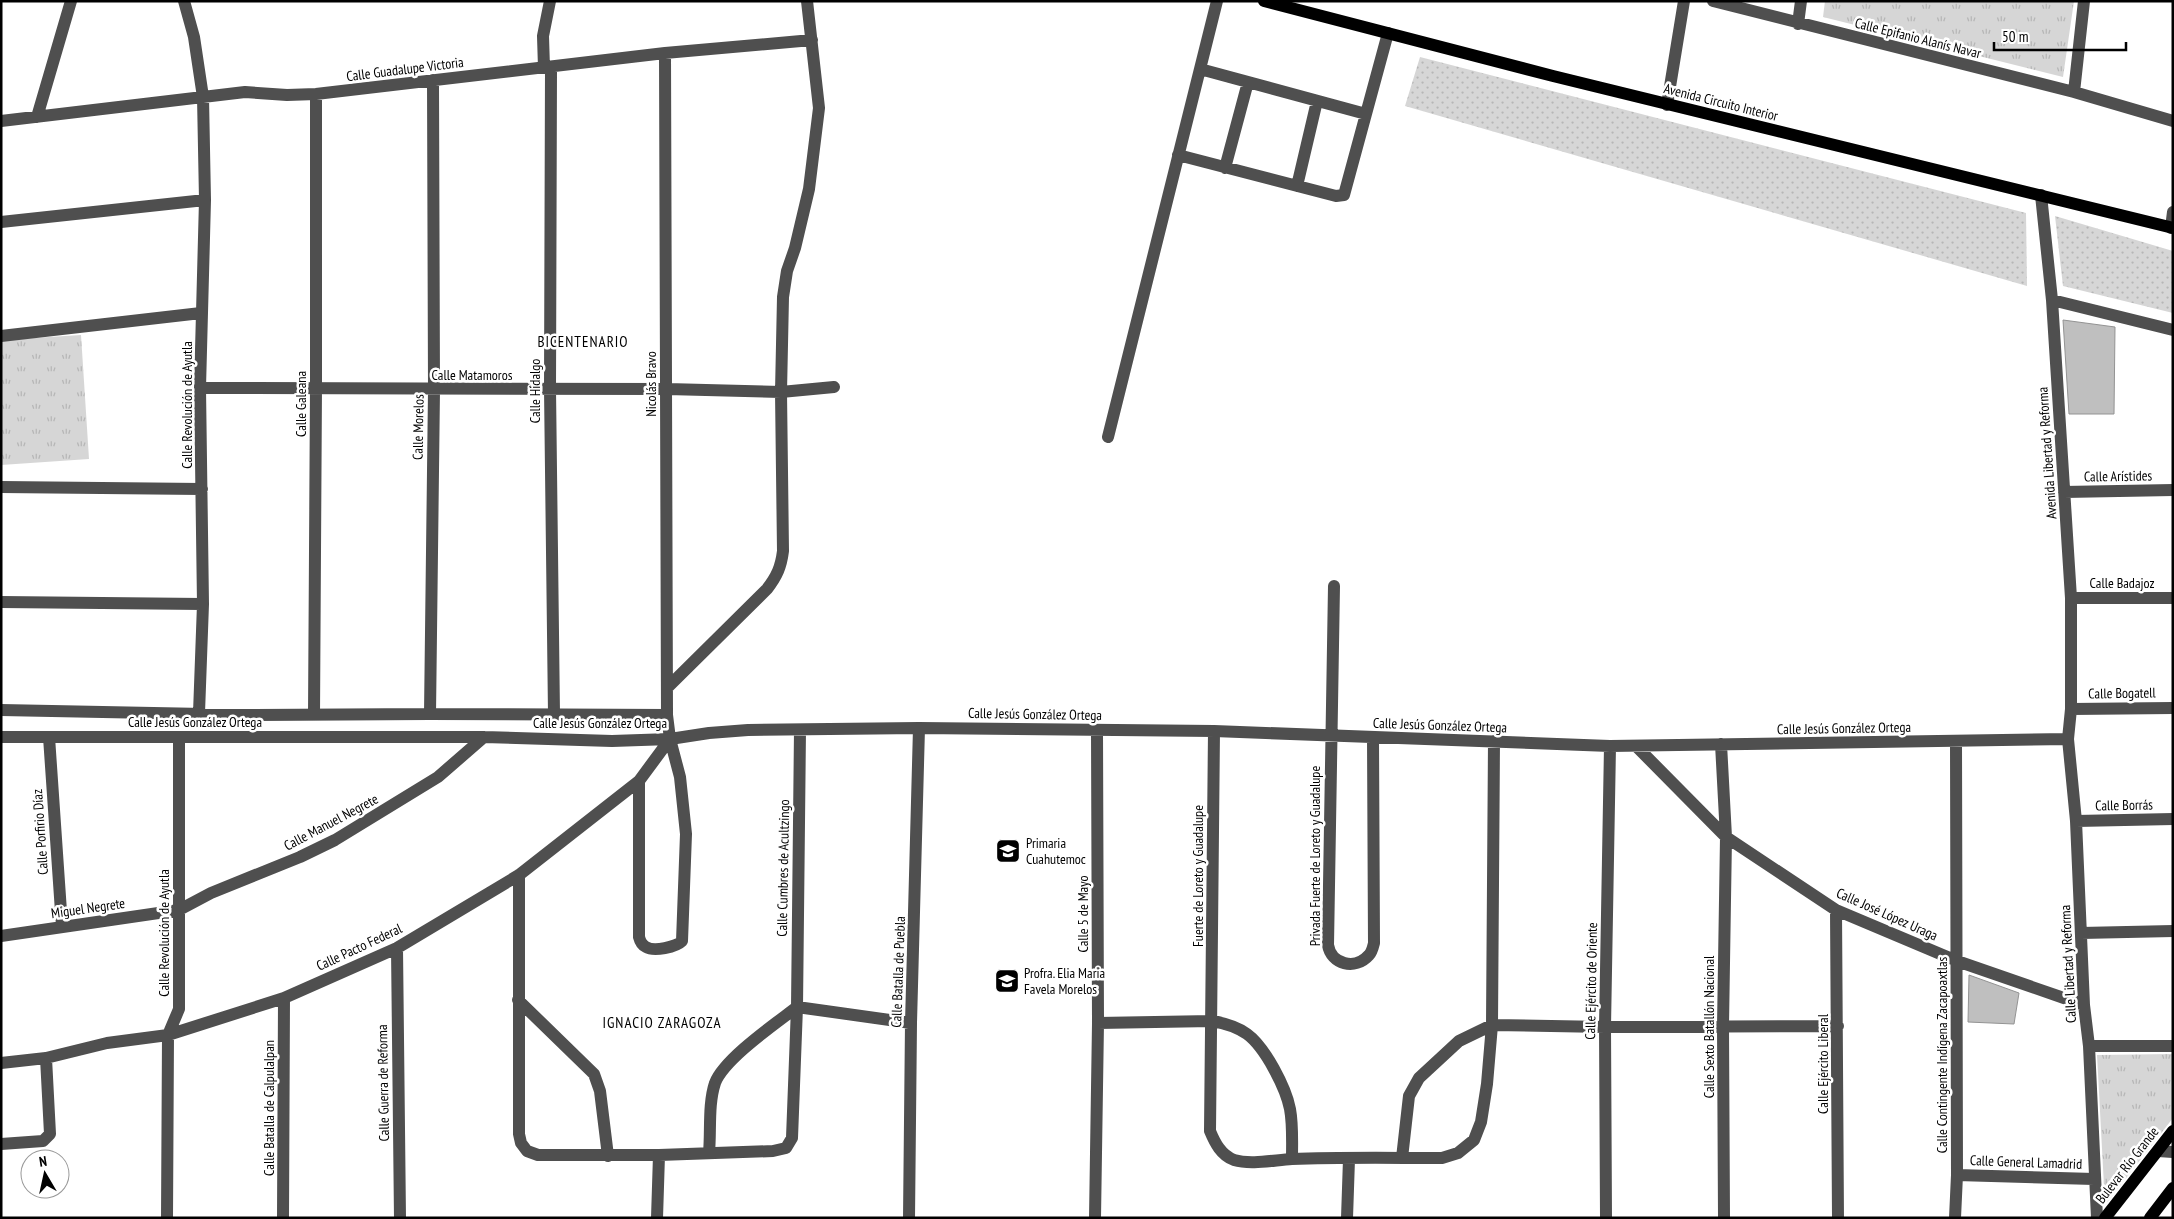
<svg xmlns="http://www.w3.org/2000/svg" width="2174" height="1219" font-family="'PT Sans Narrow',sans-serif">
  <defs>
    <pattern id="grass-dots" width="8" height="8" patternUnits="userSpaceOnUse" patternTransform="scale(1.25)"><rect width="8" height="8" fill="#d6d6d6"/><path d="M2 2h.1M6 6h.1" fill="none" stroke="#b6b6b6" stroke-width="1.8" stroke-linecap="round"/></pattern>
    <pattern id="park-tufts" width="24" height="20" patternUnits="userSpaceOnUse" patternTransform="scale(1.25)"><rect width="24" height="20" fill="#d6d6d6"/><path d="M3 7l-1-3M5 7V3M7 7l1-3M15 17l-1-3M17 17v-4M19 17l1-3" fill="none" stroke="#b6b6b6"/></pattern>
  </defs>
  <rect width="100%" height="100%" fill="#fff"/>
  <path fill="url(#grass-dots)" d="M1420,57L2026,213L2027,286L1405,106Z
    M2055,216L2173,251V313L2063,286Z"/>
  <path fill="url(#park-tufts)" d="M1825,1H2074L2063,77L1823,17Z
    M81,335L89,459L1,465V340Z
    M2173,1054V1118L2105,1205L2097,1055Z"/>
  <path fill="#bfbfbf" stroke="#939393" d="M2063,320L2115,327L2114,414H2069Z
    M1969,975L2019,993L2014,1024L1968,1022Z"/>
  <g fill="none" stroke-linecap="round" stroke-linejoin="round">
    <path stroke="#4f4f4f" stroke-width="12" d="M184,1L194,37L203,97L205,200L200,388L203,604L199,713
      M1713,1L2074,92L2173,121
      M1798,24L1801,1
      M544,68L543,36L550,1
      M551,68L550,389L554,714
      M1200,69L1366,114
      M2074,92L2084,1
      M1667,105L1684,1
      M37,117L71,1
      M1,121L245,92L287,95L316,94L665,53L812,40
      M1178,155L1336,196L1344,195L1388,33
      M1225,168L1248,82
      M1297,186L1317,101
      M2041,195L2052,300L2071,598V709L2068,739L2076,821L2084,1005L2089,1046L2097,1218
      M1,222L205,200
      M2171,228L2173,212
      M2052,300L2173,330
      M1,336L201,313
      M200,388L667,389L781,392L834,387
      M1108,437L1217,1
      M1,487L202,489
      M2064,492L2173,490
      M1334,586L1328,945C1331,964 1355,971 1369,955C1372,952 1373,947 1374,943L1373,738
      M2071,598H2173
      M1,602L203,604
      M668,687L767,589C777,576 781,567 783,551L781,392L783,297L787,271L795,248L809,189L819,108L807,1
      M2071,709L2173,708
      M1,710L255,715L430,714L667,715
      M430,714L434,390L433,80
      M314,715L316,387V94
      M1214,731L1210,1131C1215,1143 1221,1155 1234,1160C1251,1165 1274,1160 1292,1159C1341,1157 1392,1158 1442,1158L1458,1153L1474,1140L1481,1122L1487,1084L1492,1025L1494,741
      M1,737H484L612,741L670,739L709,733L748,730L919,728L1214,731L1610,746L2068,739
      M49,737L62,926
      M1721,744L1726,837L1723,1026L1724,1218
      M1636,746L1726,837L1836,910L1957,961L2084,1005
      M639,781V937C640,941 642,945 646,947C654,952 676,947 682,941L686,834L680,777L670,739L667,715L665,53
      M2076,821L2173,819
      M519,875V1134L521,1143L527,1151L538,1155H659L773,1151L786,1148L792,1138L797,1007L800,730
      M1836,910L1838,1218
      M2081,933L2173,931
      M1,936L179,910L211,893L300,857L335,840L438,777L484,737
      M397,948L400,1218
      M518,1000L594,1074L600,1091L608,1156
      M1098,1023L1212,1021C1224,1023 1236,1026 1247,1034C1265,1047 1286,1088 1290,1109C1293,1125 1292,1143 1292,1159
      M2089,1046H2173
      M1,1063L46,1058L107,1043L168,1035L284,998L397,948L519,875L639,781L670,739
      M1,1144L43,1141L50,1134L46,1058
      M2158,1151L2173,1152
      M709,1153C711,1131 708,1104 715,1083C724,1059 775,1024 797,1007L911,1023
      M1402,1158L1409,1096L1419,1078L1459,1041L1492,1025L1605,1027L1838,1026
      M1957,1175L2094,1179
      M167,1218L168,1035L179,1009V737
      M283,1218L284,998
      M657,1218L659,1155
      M909,1218L911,1023L919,728
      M1095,1218L1098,1023L1097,730
      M1347,1218L1349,1159
      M1606,1218L1605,1027L1610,746
      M1955,1218L1957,1175L1956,741"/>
    <path stroke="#000" stroke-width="12" d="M1264,1L1553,76L2173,228
      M2105,1218L2173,1131
      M2150,1218L2173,1188"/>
  </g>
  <defs>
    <symbol id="school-square" viewBox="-11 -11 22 22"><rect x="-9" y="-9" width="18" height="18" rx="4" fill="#000" stroke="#fff"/><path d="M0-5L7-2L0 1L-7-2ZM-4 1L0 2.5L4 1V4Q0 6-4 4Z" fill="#fff"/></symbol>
  </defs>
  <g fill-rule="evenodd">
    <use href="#school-square" x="994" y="837" width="28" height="28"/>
    <use href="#school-square" x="993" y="967" width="28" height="28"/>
  </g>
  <g text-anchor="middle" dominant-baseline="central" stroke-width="5" stroke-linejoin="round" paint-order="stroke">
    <g font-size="14" fill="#000" stroke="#fff">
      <text transform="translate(1918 38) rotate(14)">Calle Epifanio Alanís Navar</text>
      <text transform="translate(405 69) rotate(-7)">Calle Guadalupe Victoria</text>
      <text transform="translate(1721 102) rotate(14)">Avenida Circuito Interior</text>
      <text x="472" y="375">Calle Matamoros</text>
      <text transform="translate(651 384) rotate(-90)">Nicolás Bravo</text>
      <text transform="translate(535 391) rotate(-90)">Calle Hidalgo</text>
      <text transform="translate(301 404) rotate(-90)">Calle Galeana</text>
      <text transform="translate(187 405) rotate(-90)">Calle Revolución de Ayutla</text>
      <text transform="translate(418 427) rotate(-89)">Calle Morelos</text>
      <text transform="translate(2047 453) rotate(-94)">Avenida Libertad y Reforma</text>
      <text transform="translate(2118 476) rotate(-1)">Calle Arístides</text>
      <text x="2122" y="583">Calle Badajoz</text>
      <text transform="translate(2122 693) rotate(-1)">Calle Bogatell</text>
      <text transform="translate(1035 714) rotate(1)">Calle Jesús González Ortega</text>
      <text x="195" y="722">Calle Jesús González Ortega</text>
      <text x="600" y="723">Calle Jesús González Ortega</text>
      <text transform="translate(1440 725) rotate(2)">Calle Jesús González Ortega</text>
      <text transform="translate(1844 728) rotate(-1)">Calle Jesús González Ortega</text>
      <text transform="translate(2124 805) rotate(-1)">Calle Borrás</text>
      <text transform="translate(331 822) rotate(-28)">Calle Manuel Negrete</text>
      <text transform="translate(40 832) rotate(-94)">Calle Porfirio Díaz</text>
      <text transform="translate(1315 856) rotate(-90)">Privada Fuerte de Loreto y Guadalupe</text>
      <text transform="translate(783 868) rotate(-89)">Calle Cumbres de Acultzingo</text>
      <text transform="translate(1198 876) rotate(-90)">Fuerte de Loreto y Guadalupe</text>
      <text transform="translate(88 908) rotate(-8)">Miguel Negrete</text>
      <text transform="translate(1083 914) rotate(-90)">Calle 5 de Mayo</text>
      <text transform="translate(1887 914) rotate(24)">Calle José López Uraga</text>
      <text transform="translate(164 933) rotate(-90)">Calle Revolución de Ayutla</text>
      <text transform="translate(359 947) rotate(-25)">Calle Pacto Federal</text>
      <text transform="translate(2068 964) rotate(-93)">Calle Libertad y Reforma</text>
      <text transform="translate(898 972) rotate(-88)">Calle Batalla de Puebla</text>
      <text transform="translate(1591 981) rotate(-89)">Calle Ejército de Oriente</text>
      <text transform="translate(1709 1027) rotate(-90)">Calle Sexto Batallón Nacional</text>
      <text transform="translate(1942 1055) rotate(-90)">Calle Contingente Indígena Zacapoaxtlas</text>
      <text transform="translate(1823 1064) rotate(-90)">Calle Ejército Liberal</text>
      <text transform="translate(383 1083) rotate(-91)">Calle Guerra de Reforma</text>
      <text transform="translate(269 1108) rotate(-90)">Calle Batalla de Calpulalpan</text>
      <text transform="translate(2026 1162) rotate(2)">Calle General Lamadrid</text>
      <text transform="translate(2127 1165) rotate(-52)">Bulevar Río Grande</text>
    </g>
    <g font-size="14" fill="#000" stroke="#fff" text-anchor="start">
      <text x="1026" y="843">Primaria<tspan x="1026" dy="16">Cuahutemoc</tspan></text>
      <text x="1024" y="973">Profra. Elia Maria<tspan x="1024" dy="16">Favela Morelos</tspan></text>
    </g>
    <g font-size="15" letter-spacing="1" fill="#000" stroke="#fff">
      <text x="583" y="341">BICENTENARIO</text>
      <text x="662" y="1022">IGNACIO ZARAGOZA</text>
    </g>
  </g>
  <rect width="2174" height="1219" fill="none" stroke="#000000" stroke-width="5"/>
  <g transform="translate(45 1174) rotate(351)"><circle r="24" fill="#ffffff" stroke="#999999"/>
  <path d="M0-4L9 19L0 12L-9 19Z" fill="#000000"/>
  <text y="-8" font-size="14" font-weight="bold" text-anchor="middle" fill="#000000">N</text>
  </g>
  <path d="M1994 42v8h132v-8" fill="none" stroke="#000000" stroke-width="2.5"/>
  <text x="2002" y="42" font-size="15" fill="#000000" stroke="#ffffff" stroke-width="4" paint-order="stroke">50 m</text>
</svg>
